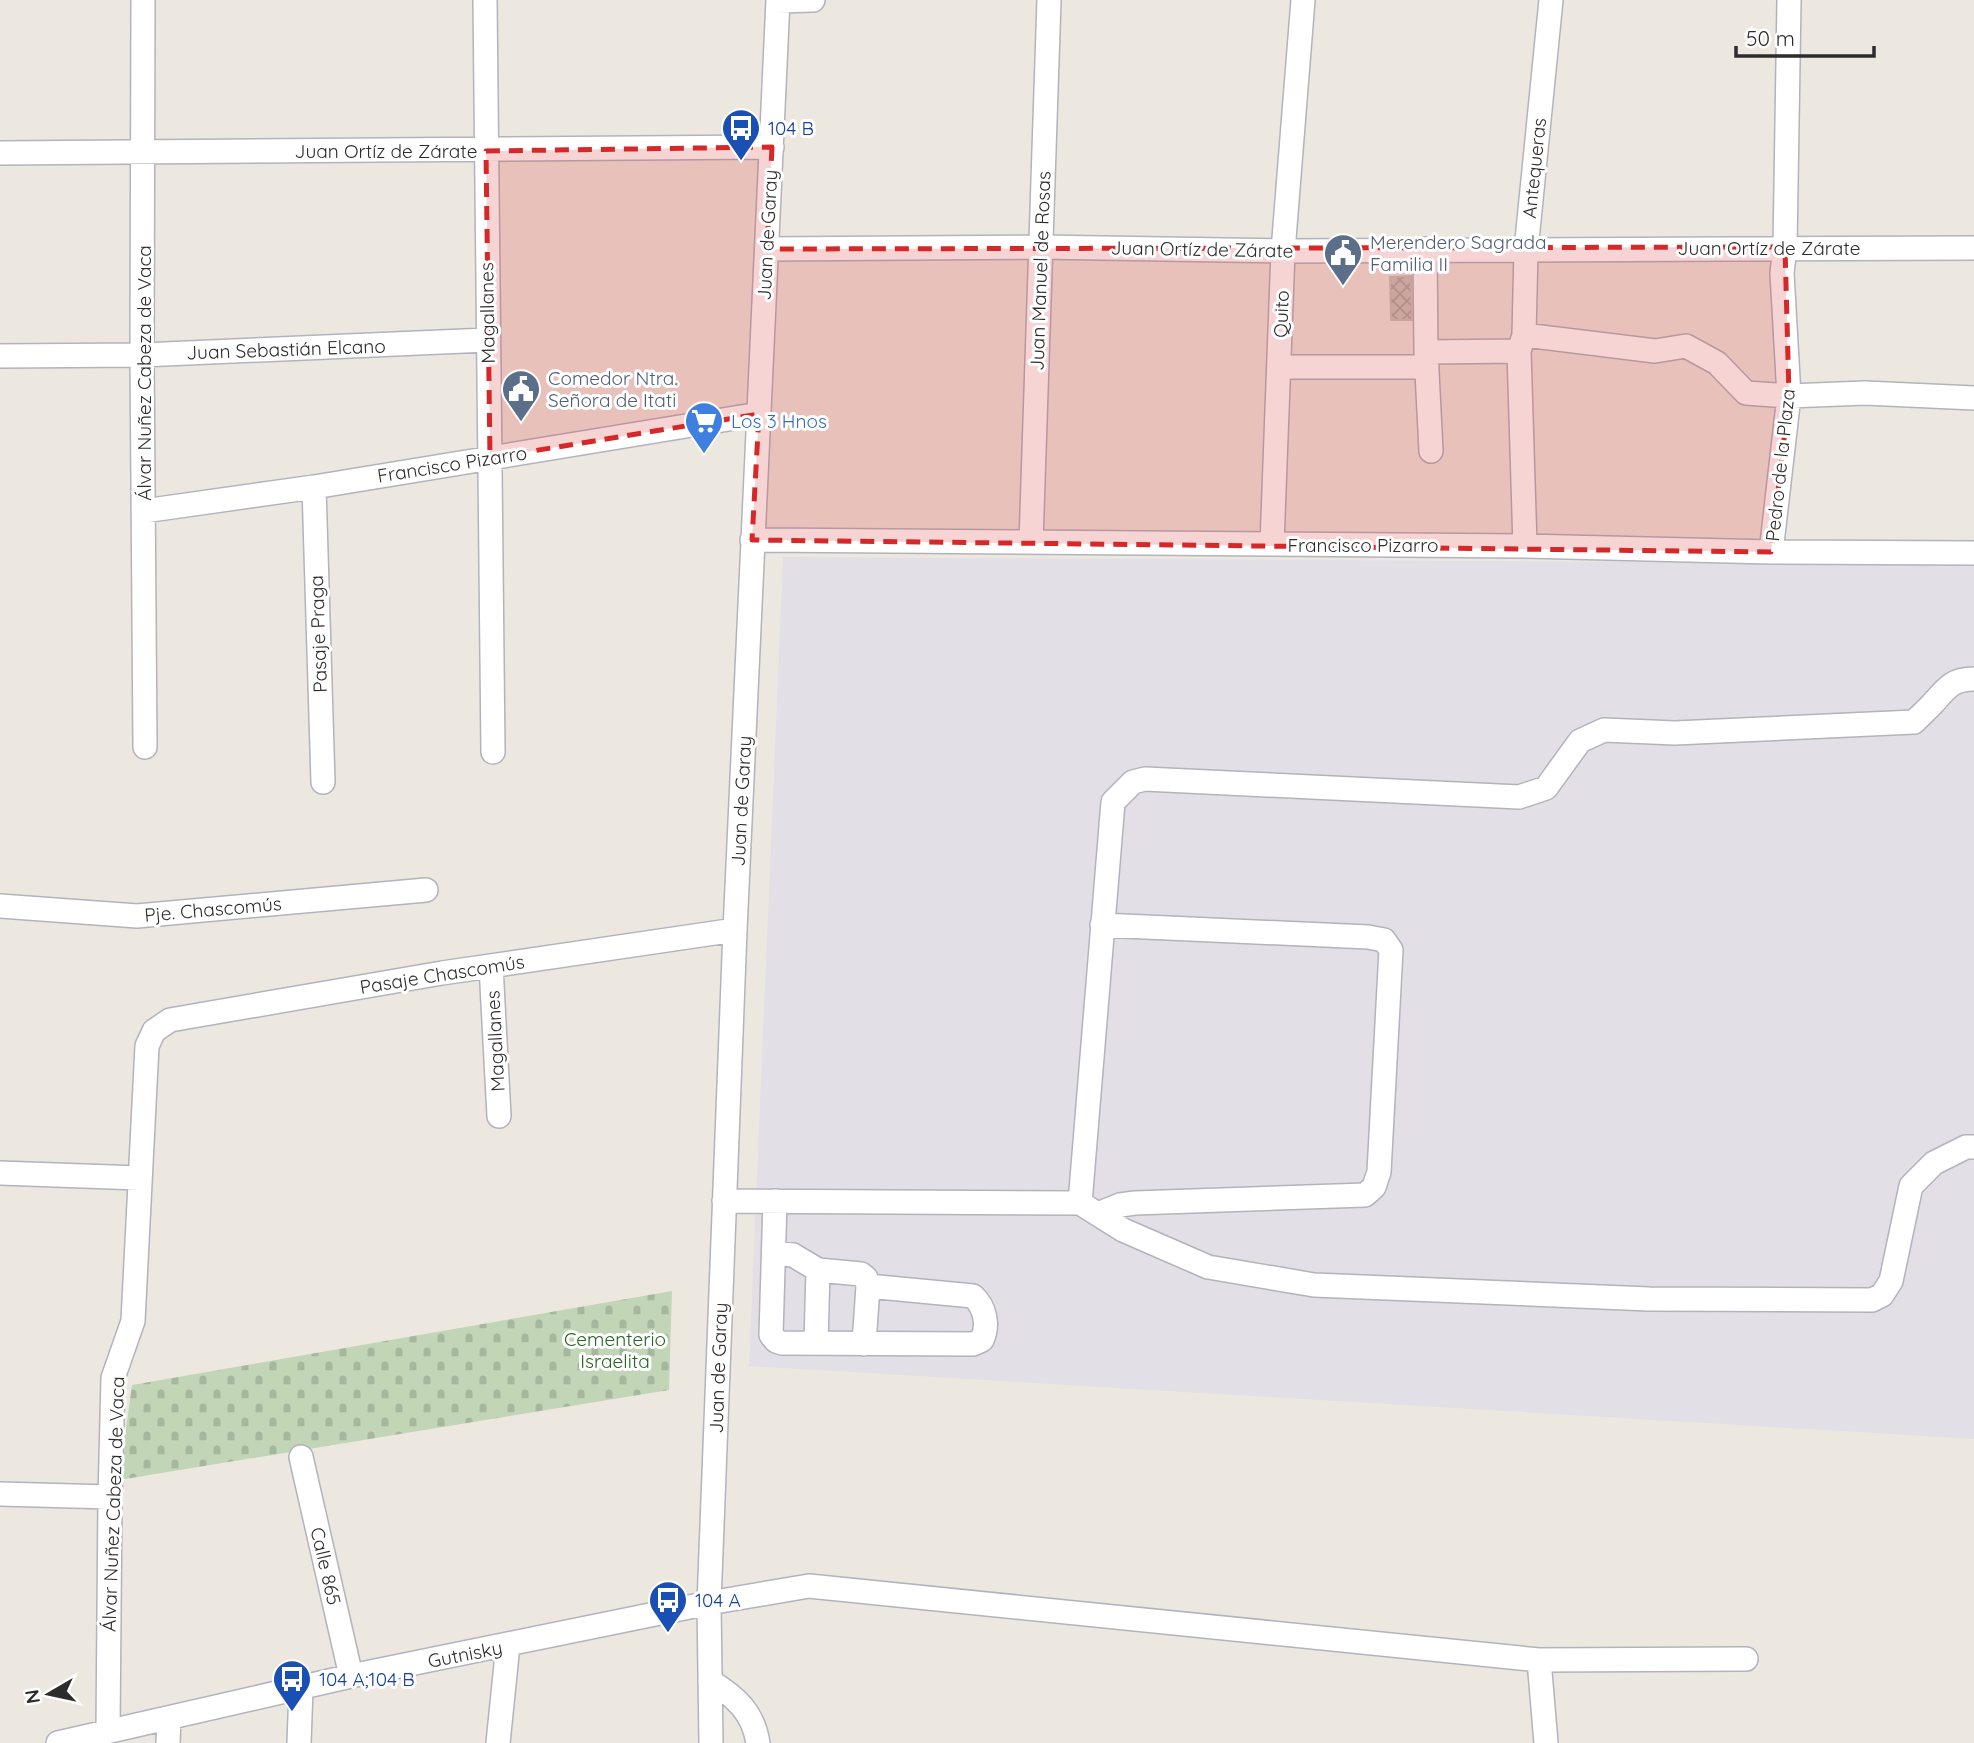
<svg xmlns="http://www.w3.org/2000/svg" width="1974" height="1743" font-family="Quicksand,sans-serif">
  <defs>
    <pattern id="cemetery-stones" width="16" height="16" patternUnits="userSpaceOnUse" patternTransform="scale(1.75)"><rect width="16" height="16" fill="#c2d5b7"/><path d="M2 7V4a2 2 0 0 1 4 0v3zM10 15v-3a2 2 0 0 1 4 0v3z" fill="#a7b79e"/></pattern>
    <pattern id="building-cross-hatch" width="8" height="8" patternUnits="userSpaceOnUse" patternTransform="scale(1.75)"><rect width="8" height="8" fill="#c8c6bd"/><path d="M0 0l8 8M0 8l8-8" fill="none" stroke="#acaaa3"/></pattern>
  </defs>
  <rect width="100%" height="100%" fill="#ece8df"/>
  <path fill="#e2dfe6" d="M783,557L1974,564V1439L749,1366Z"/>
  <path fill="url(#cemetery-stones)" d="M672,1291L669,1390L119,1480L132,1385Z"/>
  <path fill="url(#building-cross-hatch)" stroke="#c8c4b9" stroke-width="2" d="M1411,276L1412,320H1391L1390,277Z"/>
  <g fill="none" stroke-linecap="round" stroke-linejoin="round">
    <defs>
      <path id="minor" d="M143,0L142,355L145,747
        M485,0L493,752
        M778,1L813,0
        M0,153L772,147
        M767,249L1040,247L1283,251L1974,248
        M1425,249L1426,352L1431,451
        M1524,335L1655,351L1686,346L1717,363L1746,393L1789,396L1865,393L1974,398
        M1426,352L1519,351
        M0,356L142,355L487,340
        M1279,367H1427
        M314,487L323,782
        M144,511L314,487L759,414
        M752,540L1525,546L1771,552L1974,553
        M1031,542L1049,0
        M1272,544L1283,251L1303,0
        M1525,546L1519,351L1524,335L1526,250L1551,0
        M1771,552L1789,396L1782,273L1785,247L1789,0
        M0,906L137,916L426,890
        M491,966L499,1116
        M0,1173L139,1178
        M724,1201L1080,1203L1113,802L1133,782L1145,779L1519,797L1546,788L1580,741L1604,730L1675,733L1914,722C1921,715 1929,708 1935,701C1948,686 1954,679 1974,679
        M775,1201L771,1335L776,1341L782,1343L973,1344L982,1340C989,1325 985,1307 973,1296L868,1286
        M1080,1203L1123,1230L1208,1267L1314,1285L1649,1299L1872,1300L1882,1295L1891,1281L1911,1186L1934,1163L1966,1147H1974
        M1098,1214L1120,1205L1135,1203L1365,1195L1374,1187L1379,1172L1391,950L1384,940L1368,937L1102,925
        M774,1253L793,1255L818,1270L861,1274L866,1278L868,1286L864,1344
        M816,1343L818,1270
        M301,1457L351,1676
        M0,1494L110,1497
        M1539,1660L1546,1743
        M710,1681C736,1697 753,1712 758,1743
        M108,1730L110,1497L113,1378L133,1321L147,1046L154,1031L170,1020L442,973L735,930
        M58,1743L351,1676L709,1603L809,1586L1539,1660L1746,1659
        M168,1743L169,1718
        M299,1743L301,1689
        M498,1743L508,1645
        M711,1743L709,1603L735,930L778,0"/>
    </defs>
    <use href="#minor" stroke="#b2b3be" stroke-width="26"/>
    <use href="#minor" stroke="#fff" stroke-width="23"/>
  </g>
  <path fill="#d62828" fill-opacity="0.2" stroke="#d62828" stroke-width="5" stroke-dasharray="14 9" stroke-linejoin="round" d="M772,147L767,249L1785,247L1789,396L1771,552L752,540L759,414L490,458L486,151Z"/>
  <defs>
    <symbol id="bus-pin" viewBox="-11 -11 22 30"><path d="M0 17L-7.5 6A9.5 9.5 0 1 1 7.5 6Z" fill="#1a4fb4" stroke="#fff"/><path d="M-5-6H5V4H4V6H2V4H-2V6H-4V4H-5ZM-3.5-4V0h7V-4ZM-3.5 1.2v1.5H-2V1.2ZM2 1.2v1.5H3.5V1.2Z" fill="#fff"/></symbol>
    <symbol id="civic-pin" viewBox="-11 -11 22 30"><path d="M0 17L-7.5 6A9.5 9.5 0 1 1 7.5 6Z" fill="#5c6f8a" stroke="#fff"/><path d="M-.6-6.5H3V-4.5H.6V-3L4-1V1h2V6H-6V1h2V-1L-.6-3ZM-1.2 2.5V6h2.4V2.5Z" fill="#fff"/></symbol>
    <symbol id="supermarket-pin" viewBox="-11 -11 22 30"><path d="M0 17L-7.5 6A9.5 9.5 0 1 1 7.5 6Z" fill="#3f7fe0" stroke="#fff"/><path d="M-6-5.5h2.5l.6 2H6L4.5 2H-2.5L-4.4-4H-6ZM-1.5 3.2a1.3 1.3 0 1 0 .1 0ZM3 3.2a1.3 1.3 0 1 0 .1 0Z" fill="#fff"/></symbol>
  </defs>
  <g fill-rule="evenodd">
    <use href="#bus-pin" x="719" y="106" width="44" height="60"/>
    <use href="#civic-pin" x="1321" y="231" width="44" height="60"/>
    <use href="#civic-pin" x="499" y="367" width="44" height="60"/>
    <use href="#supermarket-pin" x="682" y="399" width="44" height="60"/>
    <use href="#bus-pin" x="646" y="1578" width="44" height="60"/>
    <use href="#bus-pin" x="270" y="1657" width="44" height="60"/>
  </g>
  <g text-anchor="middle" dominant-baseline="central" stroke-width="6" stroke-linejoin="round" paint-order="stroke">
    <g font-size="19" fill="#164399" stroke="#fff" text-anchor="start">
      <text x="768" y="128">104 B</text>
      <text x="695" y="1600">104 A</text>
      <text x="319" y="1679">104 A;104 B</text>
    </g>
    <g font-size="19" fill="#2c2c2c" stroke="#fff">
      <text x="386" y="151">Juan Ortíz de Zárate</text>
      <text transform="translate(1534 168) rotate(-84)">Antequeras</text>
      <text transform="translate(767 235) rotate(-87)">Juan de Garay</text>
      <text x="1769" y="248">Juan Ortíz de Zárate</text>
      <text transform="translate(1202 249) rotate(1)">Juan Ortíz de Zárate</text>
      <text transform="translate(1040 271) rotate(-88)">Juan Manuel de Rosas</text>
      <text transform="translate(487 313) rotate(-91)">Magallanes</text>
      <text transform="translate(1281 314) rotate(-88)">Quito</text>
      <text transform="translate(286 349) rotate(-2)">Juan Sebastián Elcano</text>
      <text transform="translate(144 373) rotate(-90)">Álvar Nuñez Cabeza de Vaca</text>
      <text transform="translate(452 464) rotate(-9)">Francisco Pizarro</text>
      <text transform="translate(1780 465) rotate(-84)">Pedro de la Plaza</text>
      <text x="1363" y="545">Francisco Pizarro</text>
      <text transform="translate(318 634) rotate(-92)">Pasaje Praga</text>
      <text transform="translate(741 801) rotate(-87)">Juan de Garay</text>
      <text transform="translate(213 909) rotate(-5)">Pje. Chascomús</text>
      <text transform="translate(442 974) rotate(-9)">Pasaje Chascomús</text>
      <text transform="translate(495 1041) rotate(-93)">Magallanes</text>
      <text transform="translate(718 1368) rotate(-88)">Juan de Garay</text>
      <text transform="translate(113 1504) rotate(-88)">Álvar Nuñez Cabeza de Vaca</text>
      <text transform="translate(326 1566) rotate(77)">Calle 865</text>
      <text transform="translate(465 1654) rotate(-11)">Gutnisky</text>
    </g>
    <g font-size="19" fill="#4e5e75" stroke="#fff" text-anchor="start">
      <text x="1370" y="242">Merendero Sagrada<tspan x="1370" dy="22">Familia II</tspan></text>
      <text x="548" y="378">Comedor Ntra.<tspan x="548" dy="22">Señora de Itati</tspan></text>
    </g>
    <g font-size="19" fill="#366cbe" stroke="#fff" text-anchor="start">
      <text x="731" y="421">Los 3 Hnos</text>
    </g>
    <g font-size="19" fill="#266520" stroke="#fff">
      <text x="615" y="1339">Cementerio<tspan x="615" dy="22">Israelita</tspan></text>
    </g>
  </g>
  <g transform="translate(49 1694) rotate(261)" stroke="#ffffff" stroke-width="5" paint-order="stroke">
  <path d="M0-5L12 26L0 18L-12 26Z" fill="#2c2c2c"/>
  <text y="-10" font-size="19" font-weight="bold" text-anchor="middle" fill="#2c2c2c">N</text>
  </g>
  <path d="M1736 46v10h138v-10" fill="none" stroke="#2c2c2c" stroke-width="3.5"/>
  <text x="1746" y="46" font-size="21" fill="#2c2c2c" stroke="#ffffff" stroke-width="5" paint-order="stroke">50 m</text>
</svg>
